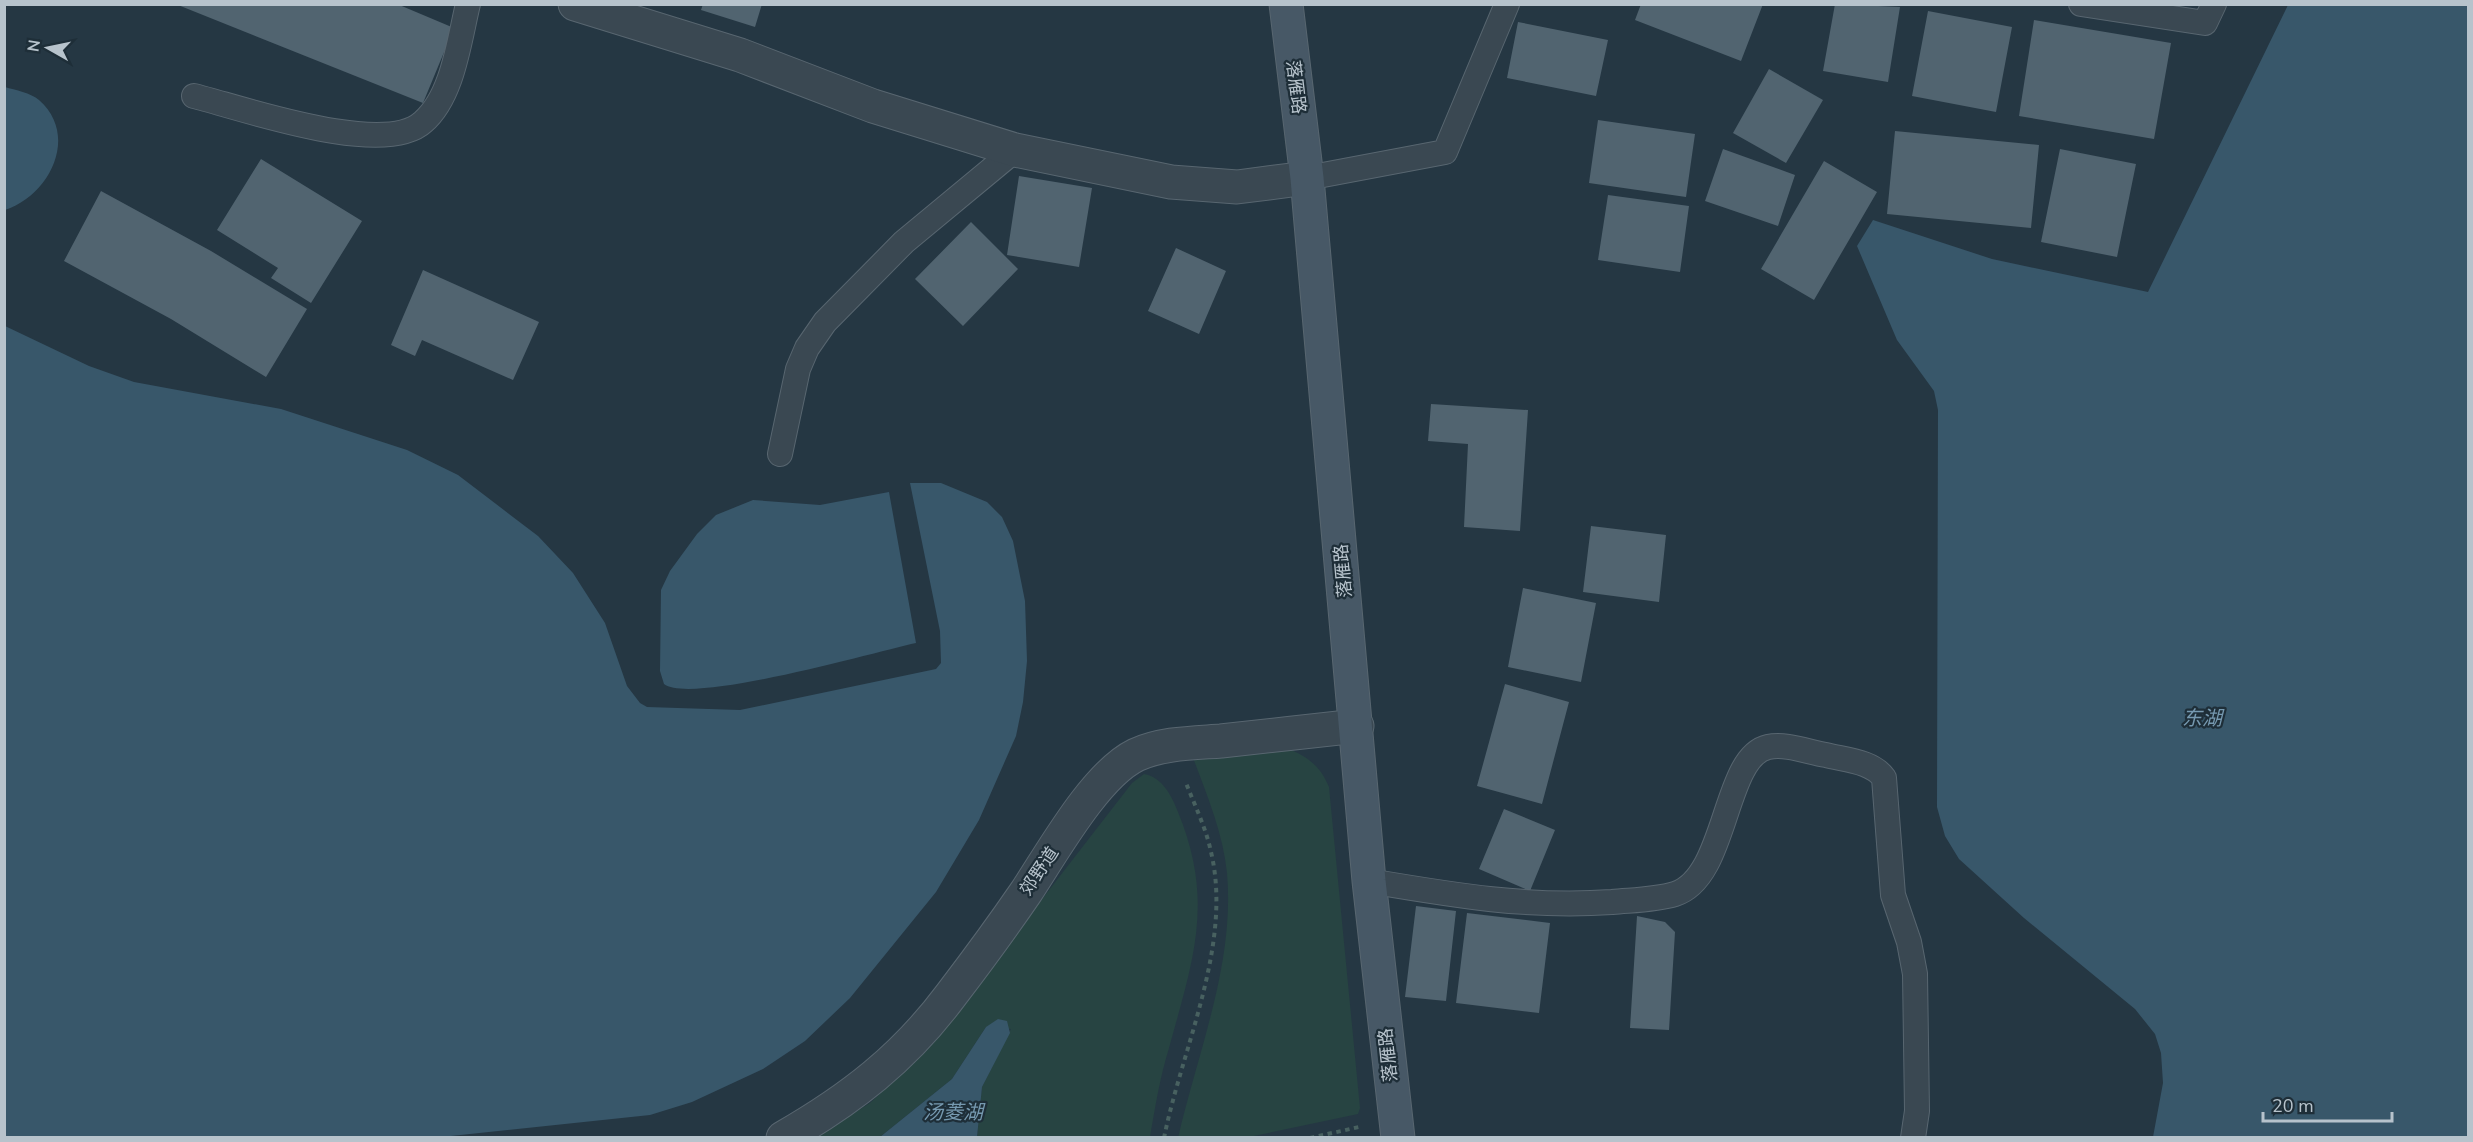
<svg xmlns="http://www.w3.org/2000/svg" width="2473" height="1142" font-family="'Nunito Sans','Noto Sans SC',sans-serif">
  <rect width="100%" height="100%" fill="#253743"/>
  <path fill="#274442" d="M1282,747C1305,754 1320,765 1329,787L1360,1108L1358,1114L1249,1137L1178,1138C1198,1051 1235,963 1227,873C1223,832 1206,793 1192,755Z
    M1144,774C1162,777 1172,796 1178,812C1215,902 1193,960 1169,1048C1160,1077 1155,1108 1150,1137H977L982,1087L1011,1029L986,1027L952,1079L880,1137L813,1138L870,1103L923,1053L1132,783Z"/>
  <path fill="#38576a" d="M2288,5H2468V1137H2153L2163,1083L2161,1053L2155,1034L2135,1009L2024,918L1959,859L1945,836L1937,807L1938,410L1934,391L1897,340L1857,246L1873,220L1992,259L2148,292Z
    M5,87C15,90 31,93 39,100C80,136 49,196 5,210Z
    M5,326L89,366L134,382L281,409L407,450L458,475L538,536L573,573L605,623L627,686L640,703L647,707L740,710L936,669L941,663L940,631L910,483H941L987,502L1002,517L1013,541L1025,601L1027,661L1023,702L1016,736L979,820L936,892L850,998L805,1041L763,1069L692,1102L650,1115L432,1138L5,1137Z
    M889,492L916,643C875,652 691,705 664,684L660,671L661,590L670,571L697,534L716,515L753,500L820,505Z
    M998,1019L1007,1021L1010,1033L982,1087L977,1137H880L952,1079L986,1027Z"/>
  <path fill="#516470" d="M397,4L454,28L423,103L178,5Z
    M703,4H762L755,27L701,10Z
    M1641,4H1763L1741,61L1635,20Z
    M1835,4L1900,7L1888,82L1823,71Z
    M1928,11L2012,27L1996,112L1912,96Z
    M2034,20L2171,43L2154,139L2019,116Z
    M1518,22L1608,40L1596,96L1507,78Z
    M1769,69L1823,100L1786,163L1733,133Z
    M1598,120L1695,134L1686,197L1589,183Z
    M1895,131L2039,145L2031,228L1887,214Z
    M1723,149L1795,175L1778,226L1705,201Z
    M2060,149L2136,164L2117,257L2041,242Z
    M261,159L362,221L311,303L271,278L278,268L217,230Z
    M1824,161L1877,192L1814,300L1761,269Z
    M1019,176L1092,188L1079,267L1007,255Z
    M101,191L211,251L307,309L266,377L171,319L64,261Z
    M1608,195L1689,206L1680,272L1598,260Z
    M971,222L1018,269L963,326L915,279Z
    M1176,248L1226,271L1199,334L1148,311Z
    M423,270L539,322L513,380L422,340L415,356L391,345Z
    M1431,404L1528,410L1520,531L1464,527L1468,444L1428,441Z
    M1591,526L1666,535L1659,602L1583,592Z
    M1523,588L1596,603L1581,682L1508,667Z
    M1505,684L1569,702L1542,804L1477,786Z
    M1504,809L1555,830L1530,891L1479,869Z
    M1416,906L1456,911L1446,1001L1405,997Z
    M1467,913L1550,923L1539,1013L1456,1003Z
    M1637,916L1665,922L1675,932L1669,1030L1630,1028Z"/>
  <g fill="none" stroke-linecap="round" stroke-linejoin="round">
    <defs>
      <path id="lane" d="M2081,4L2205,23L2214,4
        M194,96C242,108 384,158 423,122C453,96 459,41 468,4
        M1307,178L1445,152L1507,4
        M780,454L798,369L807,348L825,322L904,242L1015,150
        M1369,881C1452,895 1527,908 1612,902C1633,900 1655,900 1675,894C1728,877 1723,757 1768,747C1786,743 1808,752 1826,755C1845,760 1872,761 1884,778L1893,895L1909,942L1915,974L1917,1111L1913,1138"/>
      <path id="street" d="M575,4L740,55L873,106L1015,150L1171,182L1237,187L1307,178
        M783,1138C851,1099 904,1058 951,995C977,961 1002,927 1026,892C1052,853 1095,775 1136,755C1162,743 1194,743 1221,741C1266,736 1312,731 1357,726"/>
      <path id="secondary" d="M1286,4L1307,178L1369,881L1398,1138"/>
    </defs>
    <use href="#lane" stroke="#586670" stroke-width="26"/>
    <use href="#street" stroke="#586670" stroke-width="35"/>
    <use href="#secondary" stroke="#586670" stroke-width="35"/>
    <path stroke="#486160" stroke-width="4" stroke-dasharray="4.5 4.5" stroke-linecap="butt" d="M1164,1138C1182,1048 1233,944 1211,852C1206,828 1195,806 1186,783
      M1310,1138L1359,1127"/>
    <use href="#lane" stroke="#3a4852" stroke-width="24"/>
    <use href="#street" stroke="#3a4852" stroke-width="33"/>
    <use href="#secondary" stroke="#475866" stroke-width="33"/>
  </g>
  <g text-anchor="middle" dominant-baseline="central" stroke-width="4.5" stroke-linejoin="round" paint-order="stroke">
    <g font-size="18" fill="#b7c3cc" stroke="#1e2e38">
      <text transform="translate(1296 87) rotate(83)">落雁路</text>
      <text transform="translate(1343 571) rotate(-95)">落雁路</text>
      <text transform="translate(1039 871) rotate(-56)">郊野道</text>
      <text transform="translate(1388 1055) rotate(-96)">落雁路</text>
    </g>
    <g font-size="20" font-style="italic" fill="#7699b0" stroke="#1e2e38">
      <text x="2202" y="718">东湖</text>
      <text x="953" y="1112">汤菱湖</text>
    </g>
  </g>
  <rect width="2473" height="1142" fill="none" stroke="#b7c3cc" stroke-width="12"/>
  <g transform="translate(48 48) rotate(279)" stroke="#1e2e38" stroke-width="4.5" paint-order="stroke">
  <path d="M0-4.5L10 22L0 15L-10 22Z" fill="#b7c3cc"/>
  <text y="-9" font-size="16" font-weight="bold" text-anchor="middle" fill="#b7c3cc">N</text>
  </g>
  <path d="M2263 1112v9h129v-9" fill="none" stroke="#b7c3cc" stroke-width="3"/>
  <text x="2272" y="1112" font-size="18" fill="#b7c3cc" stroke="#1e2e38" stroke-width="4.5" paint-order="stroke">20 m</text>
</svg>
